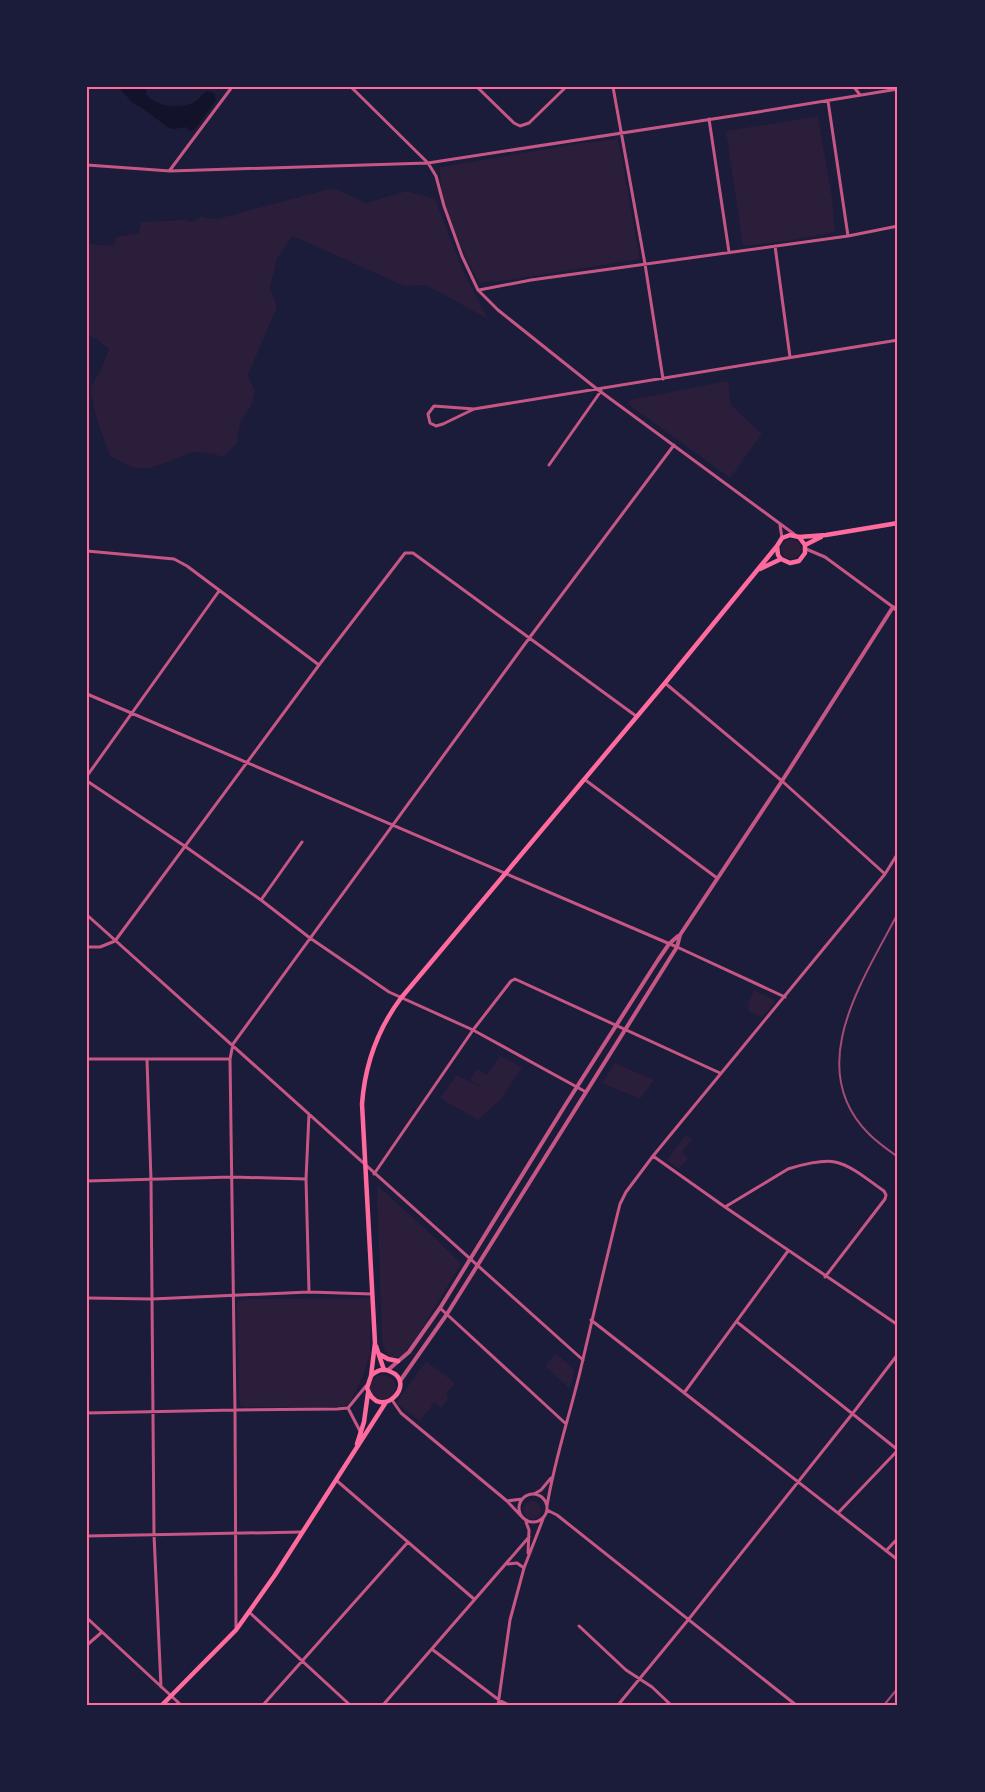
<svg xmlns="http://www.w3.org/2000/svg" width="985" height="1792" font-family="Lora,serif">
  <rect width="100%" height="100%" fill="#1b1b3a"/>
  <path fill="#2a1e3b" d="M818,116L832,198L835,232L786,241L743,246L726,131Z
    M618,139L640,259L509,280L479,283C463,252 438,202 440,167L583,143Z
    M333,188L366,203L407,191L435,199L463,271L488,319L426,285L404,286L293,236L277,258L270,288L277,307L248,375L255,391L252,404L240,423L237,443L224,457C213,454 202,451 191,453C184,454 179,458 173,460C145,472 136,471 110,456L97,420L90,388L101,370L109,349L98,340L87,335V244L114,246L116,237L139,233L141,222L186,220L193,222L202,216L209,219H217Z
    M728,381L731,405L762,434L730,478L628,404L630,400Z
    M781 549a10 10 0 1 1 20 0a10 10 0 1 1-20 0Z
    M754,990L774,1000V1003L762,1017L748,1011L749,1007L747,1006Z
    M500,1056L522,1067L501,1099L478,1120L440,1098L457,1075L480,1087L470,1080L477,1069L487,1075Z
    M615,1063L654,1080L640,1099L602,1083Z
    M686,1135L692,1139L682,1152L688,1158L679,1169L667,1160Z
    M377,1185L431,1234L461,1264L412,1345C401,1360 387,1365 382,1342Z
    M371,1298L370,1354L363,1376L350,1403L344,1406L326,1408L245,1407L240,1405L239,1398L237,1305L239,1301L244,1299Z
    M556,1353L575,1371L569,1388L545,1366Z
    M426,1361L455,1383L446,1394L449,1397L441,1408L434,1403L420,1421L396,1403Z
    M370 1388a13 13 0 1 1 26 0a13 13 0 1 1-26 0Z
    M523 1510a9 9 0 1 1 18 0a9 9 0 1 1-18 0Z"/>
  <path fill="#12122b" d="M120,87H147L146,94C157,108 182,110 196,101C201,98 202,94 207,91L214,93L216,100L195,129L190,131L186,127L174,129L169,128L139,106C132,105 128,96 122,92Z"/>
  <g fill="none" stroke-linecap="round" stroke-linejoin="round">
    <path stroke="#c65784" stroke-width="3" d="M351,87L428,163L436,176L444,206L462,256L478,290L498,310L597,389L794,534
      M477,87L514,123L520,126L529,123L566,87
      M613,87L645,264L663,379
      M854,87L860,95
      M828,101L848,236
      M709,119L729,252
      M87,165L170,171L428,163L758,112L898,89
      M170,170L232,87
      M775,246L790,357
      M479,290L531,280L848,236L898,226
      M474,409L443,424L436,426L430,423L428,414L434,406L474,409L898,340
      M549,465L601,391
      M780,525L782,538
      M806,549L825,557L893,607
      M87,551L174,559L187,566L319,665
      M665,683L782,781L885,874
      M87,694L677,947L785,997
      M87,776L219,591
      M584,779L717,878
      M87,781L186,847L261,900L310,938L389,992L473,1030L586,1092
      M261,900L302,842
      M87,915L583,1360
      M87,947H100L115,941L319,665L405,553H413L636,716
      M87,1059H230L233,1044L530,637L674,445
      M230,1059L235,1410L236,1628
      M147,1060L151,1180L154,1535L161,1687
      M309,1114L306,1179L309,1292
      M653,1156L725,1207L898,1325
      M374,1174L473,1030L511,981L515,979L720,1073
      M87,1181L232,1177L306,1179
      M725,1207L788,1169C800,1165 824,1159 835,1162C853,1166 869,1181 884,1191L886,1195L885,1199L825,1277
      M87,1298L152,1299L309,1292L372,1294
      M440,1308L565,1423
      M591,1320L898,1560
      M737,1322L898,1450
      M684,1393L788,1251
      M392,1400L401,1413L507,1501L522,1517
      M348,1408L361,1433
      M87,1413L235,1410L337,1409L348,1408L366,1386
      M336,1480L474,1599
      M519 1508a14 14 0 1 1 28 0a14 14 0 1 1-28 0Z
      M534,1494L541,1490L551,1478
      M507,1501L522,1499
      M547,1506C555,1456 572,1409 583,1359C595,1308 607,1256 620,1204L626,1192L653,1156L885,874L898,853
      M547,1510L557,1515L796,1705
      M838,1513L898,1450
      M526,1522L529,1530L528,1553
      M87,1536L302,1532
      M886,1551L898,1538
      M508,1564L517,1563L524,1568
      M249,1612L350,1705
      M87,1618L181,1705
      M579,1626L626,1670L652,1687L671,1705
      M87,1645L102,1632
      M433,1650L499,1700L509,1705
      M263,1705L408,1542
      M383,1705L529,1537
      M498,1705L510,1620L524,1568L543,1519
      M618,1705L688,1620L853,1413L898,1354"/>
    <path stroke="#c65784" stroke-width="4" d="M388,1370L409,1352L440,1308L566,1104L658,960L669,944L678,936
      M400,1381L447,1314L677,947L680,935L782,781L893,607L898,611"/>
    <path stroke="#ff6b9d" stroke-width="4.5" d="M799,537L805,545V553L799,561L790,563L781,559L778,555L777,546L782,538L790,535L799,537L826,535L898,523
      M805,545L821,537
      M760,569L781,559
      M376,1346L384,1370
      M379,1354L388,1359L398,1361
      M371,1376C376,1371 382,1368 389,1371C420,1382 379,1424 367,1388L371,1376L375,1343L362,1104C365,1064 377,1030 401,998L665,683L777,546
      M357,1444L364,1422L368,1393
      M162,1705L236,1630L275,1575L386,1402"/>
    <path stroke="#a44b75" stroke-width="2" d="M898,913C864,979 802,1067 869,1134C878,1143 888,1150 898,1157
      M884,1705L898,1688"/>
  </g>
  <rect width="985" height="1792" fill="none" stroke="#1b1b3a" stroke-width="177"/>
  <rect x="88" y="88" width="808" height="1616" fill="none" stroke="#ff6b9d" stroke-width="2"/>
</svg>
